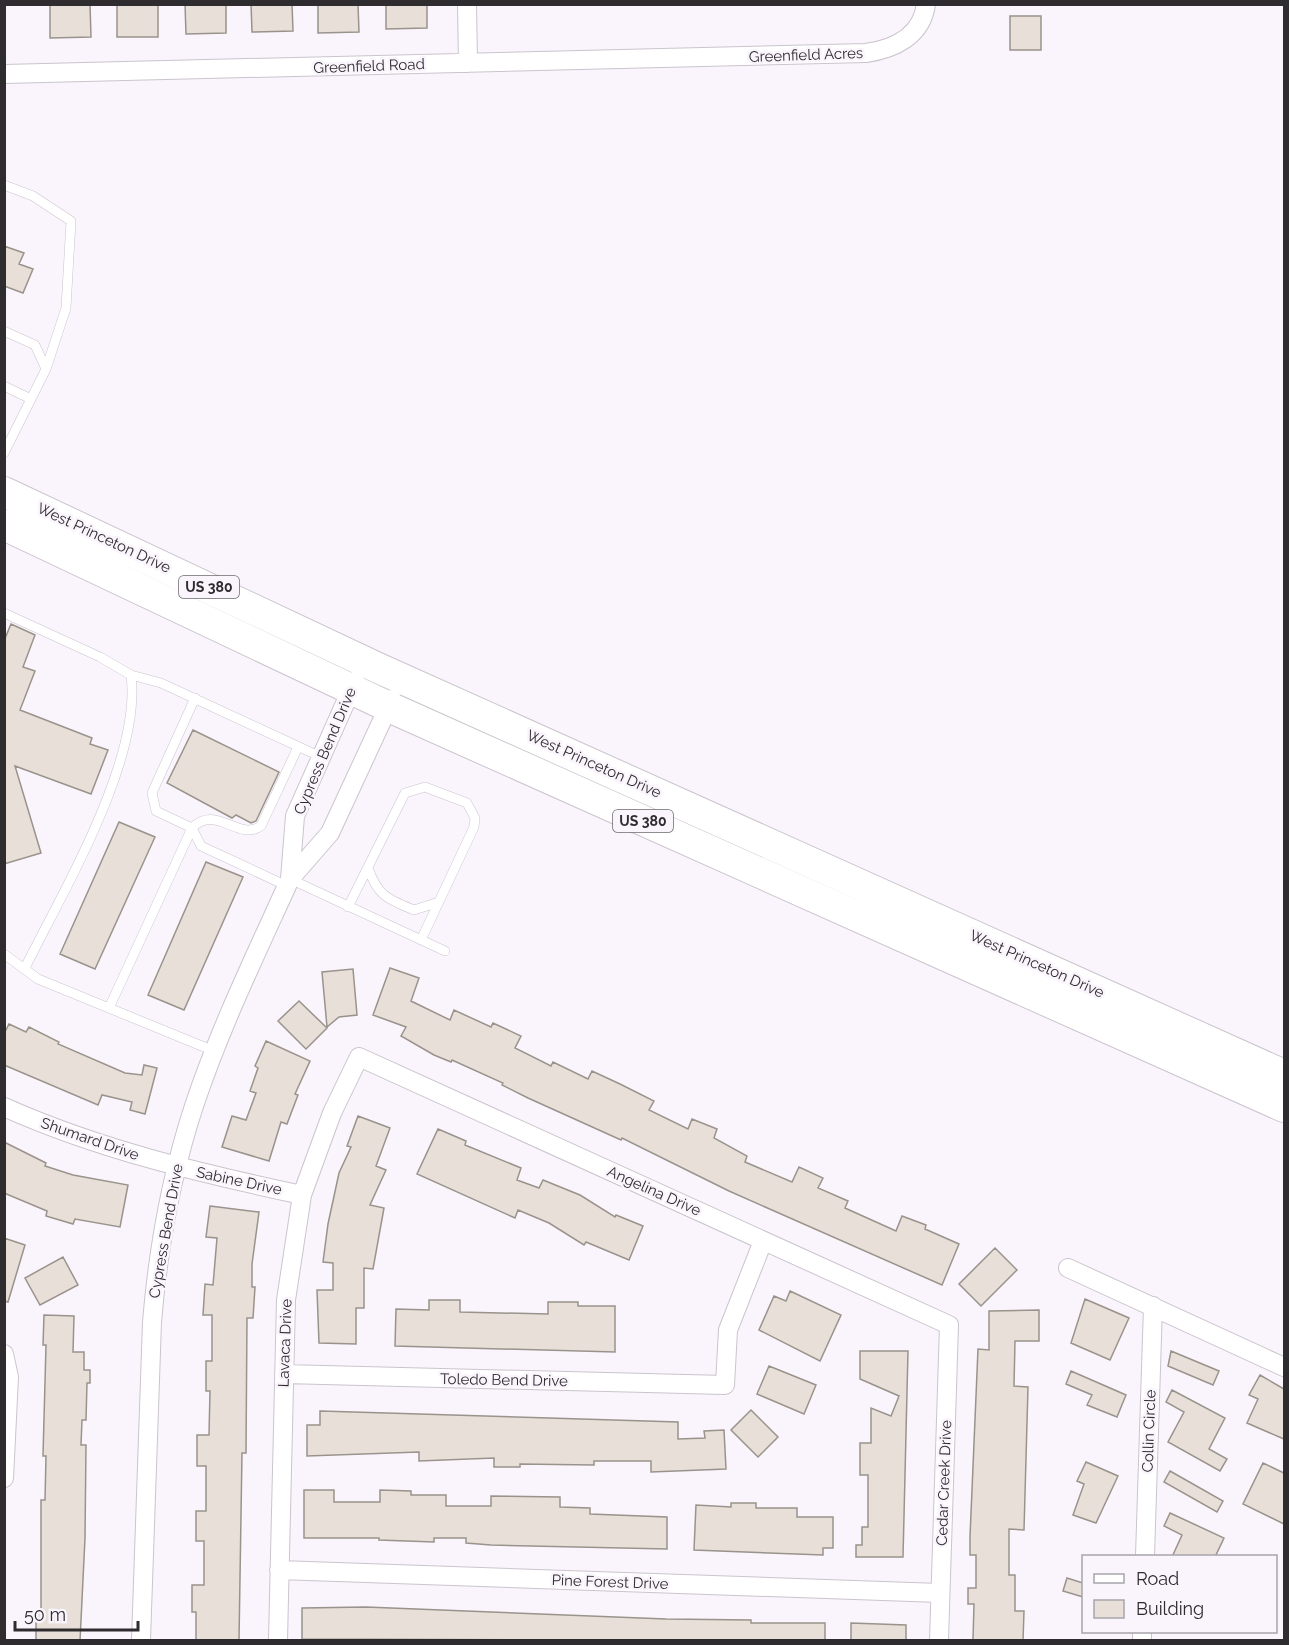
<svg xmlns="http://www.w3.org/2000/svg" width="1289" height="1645" font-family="Raleway,sans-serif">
  <rect width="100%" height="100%" fill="#faf4fd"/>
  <path fill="#e8e0d8" stroke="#99938b" stroke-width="1.5" d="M50,4H90L91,37L50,38Z
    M117,4H158V37H117Z
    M185,4H226V33L186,34Z
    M251,4H292L293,31L252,32Z
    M318,4H358L359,32L318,33Z
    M386,4H427V28L386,29Z
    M1010,16H1041V50H1010Z
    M4,246L24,253L19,264L33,269L23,293L4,286Z
    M11,624L35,635L23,667L35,671L20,710L92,738L90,744L108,750L91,794L15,766L41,853L4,864V641Z
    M193,730L279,772L256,821L251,823L236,815L232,818L167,783Z
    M119,822L155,837L95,969L60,954Z
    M206,862L243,877L184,1010L148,995Z
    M390,968L419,978L411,1001L450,1020L454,1010L491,1027L493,1023L521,1036L515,1048L551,1066L553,1062L588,1079L592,1071L620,1084L654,1101L649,1110L688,1129L692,1119L717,1129L714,1138L747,1156L745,1162L792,1182L799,1167L823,1178L818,1188L848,1201L845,1208L896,1231L902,1216L926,1225L925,1229L959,1244L942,1285L729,1191L622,1138L621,1140L528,1098L502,1085L503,1083L452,1060L451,1062L434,1055L401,1036L406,1027L373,1015Z
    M353,969L357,1015L339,1017L327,1027L322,972Z
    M299,1001L327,1028L306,1049L278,1021Z
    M9,1024L26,1032L29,1027L59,1042L58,1044L125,1073L142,1075L144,1065L157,1068L145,1114L130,1110L132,1102L102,1095L98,1105L4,1065V1034Z
    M266,1041L310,1061L295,1094L298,1095L287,1124L281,1122L269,1161L222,1147L232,1116L246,1120L256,1093L250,1091L258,1068L255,1066Z
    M358,1116L390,1128L376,1166L386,1170L370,1205L384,1208L373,1269L364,1268V1308H356V1344L319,1343L317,1290H333V1263L323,1262L328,1224L339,1173L351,1147L347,1146Z
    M438,1129L466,1141L465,1145L521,1168L517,1180L539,1188L543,1180L580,1195L615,1217L616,1215L643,1226L629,1260L586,1242L584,1245L549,1223L518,1210L515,1218L417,1174Z
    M4,1142L46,1163L45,1166L73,1175L128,1185L120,1227L75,1219L73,1224L46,1216L47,1211L4,1193Z
    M210,1206L259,1212L252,1264V1287H255L253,1318H247L246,1453H242L239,1641H196V1612H192V1585H204V1541H196V1511H206V1466H197V1435H209L210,1391H206V1361H212V1315H203L205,1284L213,1285L217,1238L206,1237Z
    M4,1238L25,1245L8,1302L4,1301Z
    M995,1248L1017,1270L981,1306L959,1284Z
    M63,1257L78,1285L40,1305L25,1278Z
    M790,1291L841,1315L820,1361L759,1330L774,1296L786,1301Z
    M1085,1299L1129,1318L1110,1360L1071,1343Z
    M429,1300H460V1312L548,1314V1302H578V1306H615V1352L395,1346L396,1309L429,1310Z
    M1039,1310V1341H1015L1014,1386L1028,1387L1024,1530L1009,1529V1575H1015V1611H1024L1023,1641L973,1640L974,1604H968V1588H976V1555H970V1537L978,1349L989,1350V1311Z
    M44,1315L74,1316L73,1352H84V1370H90V1383H87L86,1420H82L81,1445H86L85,1538L80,1641H36V1612H41V1500H45L46,1456H43L46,1345H43Z
    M860,1351H908L903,1557H856V1545H862V1527H868V1475H860V1443H871V1408L891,1416L899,1396L860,1379Z
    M1171,1351L1219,1371L1213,1385L1168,1366Z
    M769,1366L816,1385L804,1414L757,1394Z
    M1071,1371L1126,1395L1117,1417L1087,1405L1092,1395L1066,1384Z
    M1260,1375L1284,1389V1439L1247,1423L1258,1399L1249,1395Z
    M1172,1390L1225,1418L1209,1449L1227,1459L1220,1471L1168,1442L1184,1412L1166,1402Z
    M751,1410L778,1437L758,1457L731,1430Z
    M320,1411L678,1422V1439L705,1438L704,1431L724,1430L726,1469L651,1472V1461H594V1465L520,1464V1467H494V1458L419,1461V1452L307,1456V1425H320Z
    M1086,1462L1118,1476L1096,1523L1073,1515L1084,1484L1077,1481Z
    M1263,1463L1284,1473V1524L1243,1504Z
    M1170,1471L1223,1501L1217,1512L1164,1482Z
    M304,1490H334V1502H380V1490L411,1491V1495H446V1506H491V1496L560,1497V1507L590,1508V1514L667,1517V1549L491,1545L466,1543V1538H434V1542L379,1540V1538H304Z
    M731,1503H756V1508H797V1517H833V1548H823V1555L694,1550L696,1505L731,1507Z
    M1170,1513L1224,1538L1215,1557H1172L1182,1535L1164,1526Z
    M1067,1578L1083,1583V1597L1063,1591Z
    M366,1607L666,1619L751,1620V1623H825V1641L302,1639V1608Z
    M851,1623L906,1625V1641H851Z"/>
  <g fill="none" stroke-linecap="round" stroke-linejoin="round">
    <defs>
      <path id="service" d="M4,185L33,196L71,221L66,308L46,369
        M4,331L35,345L46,369L4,453
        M4,386L31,399
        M4,613L100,657L131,675C142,760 63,891 25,968
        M131,675L161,683L321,757
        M368,868C378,896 387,899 414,910L439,902
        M290,879L445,951
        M287,886L201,846L192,828C216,803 238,842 261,826L298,747
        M348,907L405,793L425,787L467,803L475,818L474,827L421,940
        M4,954L38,979L214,1051
        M109,1008L192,828L156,811L152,793L195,698"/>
      <path id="minor" d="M467,4L468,63
        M4,74L866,53C894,49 922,36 926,4
        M355,681L295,816L290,879L330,833L392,699
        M4,1107C100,1150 200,1173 302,1195
        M1068,1268L1284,1367
        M4,1354L9,1377L4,1478
        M284,1374L725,1385L728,1330L763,1241
        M1145,1556L1153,1306
        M279,1570L940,1593
        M141,1640L152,1322C158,1249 171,1176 194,1106C220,1028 256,954 290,879
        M278,1640L286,1300L302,1195L332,1113L359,1057L949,1325L939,1640
        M1142,1640V1632"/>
      <path id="trunk" d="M4,492L378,668L1284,1075
        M4,525L389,707L1284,1107"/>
    </defs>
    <use href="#service" stroke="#cbc4cd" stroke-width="10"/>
    <use href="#minor" stroke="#cbc4cd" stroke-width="20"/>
    <use href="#trunk" stroke="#cbc4cd" stroke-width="32"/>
    <use href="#service" stroke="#fff" stroke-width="9"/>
    <use href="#minor" stroke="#fff" stroke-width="18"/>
    <use href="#trunk" stroke="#fff" stroke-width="30"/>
  </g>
  <g text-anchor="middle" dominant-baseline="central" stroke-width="5" stroke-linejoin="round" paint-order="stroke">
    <g fill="#faf4fd" stroke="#6b686d" stroke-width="1.5">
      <rect x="179" y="576" width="60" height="22" rx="4.5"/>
      <rect x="613" y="810" width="60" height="22" rx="4.5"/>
    </g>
    <g font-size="14" font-weight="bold" fill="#2e2c2f">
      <text x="209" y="587">US 380</text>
      <text x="643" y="821">US 380</text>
    </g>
    <g font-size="15" fill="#2e2c2f" stroke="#faf4fd">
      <text transform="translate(806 55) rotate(-2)">Greenfield Acres</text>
      <text transform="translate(369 66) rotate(-2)">Greenfield Road</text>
      <text transform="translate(104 538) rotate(25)">West Princeton Drive</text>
      <text transform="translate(325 751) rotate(-67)">Cypress Bend Drive</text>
      <text transform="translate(594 764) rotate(24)">West Princeton Drive</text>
      <text transform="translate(1037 964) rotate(24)">West Princeton Drive</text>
      <text transform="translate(90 1139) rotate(19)">Shumard Drive</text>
      <text transform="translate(239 1181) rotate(12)">Sabine Drive</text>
      <text transform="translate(654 1191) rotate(24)">Angelina Drive</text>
      <text transform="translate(166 1231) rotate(-80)">Cypress Bend Drive</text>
      <text transform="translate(285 1343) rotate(-88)">Lavaca Drive</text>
      <text transform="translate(504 1380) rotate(1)">Toledo Bend Drive</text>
      <text transform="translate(1149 1431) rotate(-88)">Collin Circle</text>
      <text transform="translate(944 1483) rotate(-88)">Cedar Creek Drive</text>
      <text transform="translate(610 1582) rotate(2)">Pine Forest Drive</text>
    </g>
  </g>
  <rect width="1289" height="1645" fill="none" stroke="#2e2c2f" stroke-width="12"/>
  <rect x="1082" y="1555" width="195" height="78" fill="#faf4fd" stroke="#a8a4ab" stroke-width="1.5"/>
  <rect x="1094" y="1574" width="30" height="9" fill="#ffffff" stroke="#a8a4ab" stroke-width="1.5"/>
  <text x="1136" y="1585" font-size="18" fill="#2e2c2f">Road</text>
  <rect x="1094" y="1600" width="30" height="18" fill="#e8e0d8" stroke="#a8a4ab" stroke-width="1.5"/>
  <text x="1136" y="1615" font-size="18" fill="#2e2c2f">Building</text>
  <path d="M15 1621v9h123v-9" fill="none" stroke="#2e2c2f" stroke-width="3"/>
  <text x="24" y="1621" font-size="18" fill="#2e2c2f" stroke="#faf4fd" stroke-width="4.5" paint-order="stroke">50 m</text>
</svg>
